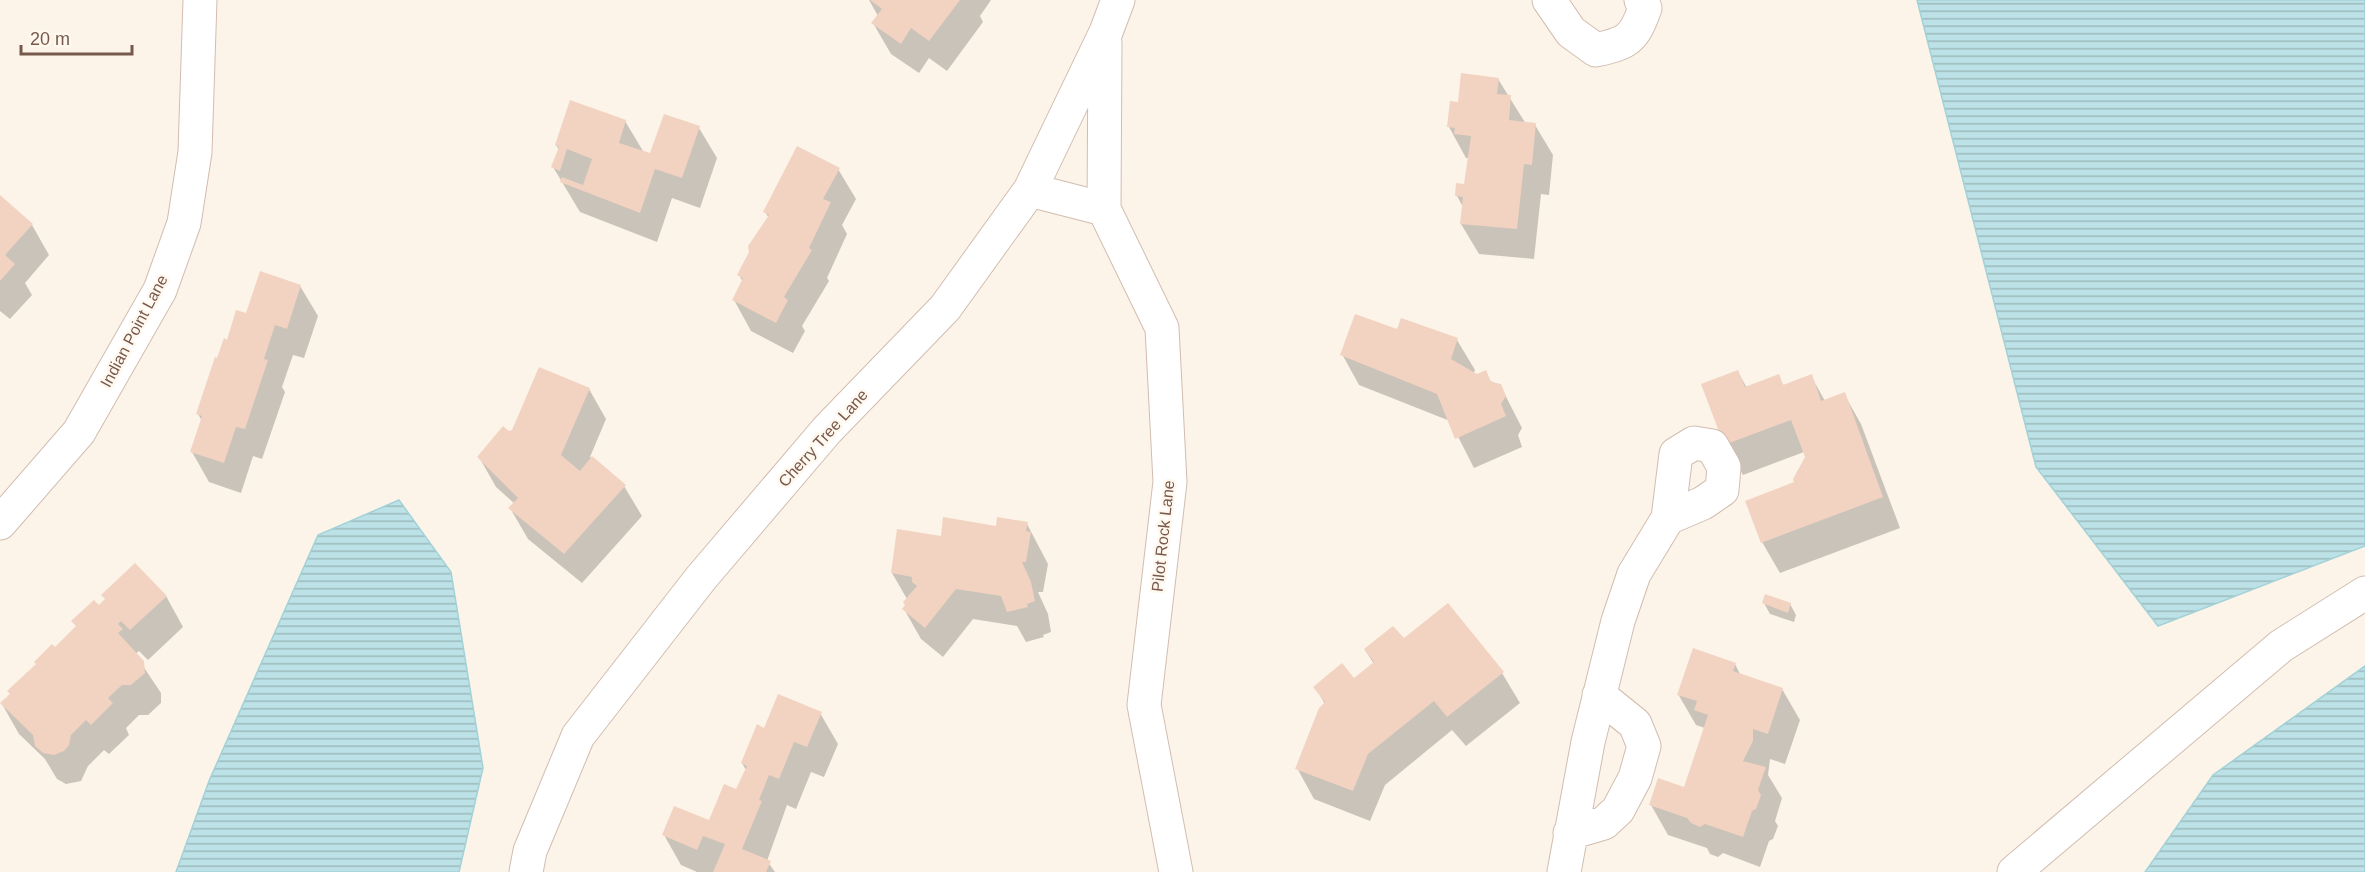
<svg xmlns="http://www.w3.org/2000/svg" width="2365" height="872" font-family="Helvetica,sans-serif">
  <defs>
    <pattern id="water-rules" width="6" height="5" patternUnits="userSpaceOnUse" patternTransform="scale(1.5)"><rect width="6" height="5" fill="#bce2e7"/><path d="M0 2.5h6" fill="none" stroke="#9ebabd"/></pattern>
  </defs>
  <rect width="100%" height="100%" fill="#fcf4e8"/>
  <path fill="url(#water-rules)" stroke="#a2d2d8" stroke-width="1.5" d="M1917,0H2365V546L2158,626L2036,467Z
    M399,500L451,572L483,768L459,872H176L209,781L318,535Z
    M2365,666V872H2145L2213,775Z"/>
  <path fill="#0003" d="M869,0H991L980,16L983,22L947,71L929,58L919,73L891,54L873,23L878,16Z
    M1498,79L1526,124L1535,125L1553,155L1549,195L1541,194L1534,259L1479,254L1461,224L1463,207L1457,196L1465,186L1469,158H1466L1449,127L1460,103Z
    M625,121L643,151L651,155L699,128L717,158L700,208L672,198L657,242L580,212L553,167L559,150L556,145Z
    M838,169L856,199L842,225L847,234L827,278L829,281L802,326L805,331L793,353L751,331L734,300L743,282L739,275L769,218L765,212Z
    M0,197L32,225L49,255L25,283L32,295L10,319L0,311Z
    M300,286L318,316L304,358L293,355L282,387L285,392L262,459L253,456L241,493L209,482L192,452L202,421L198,414L218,360L247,315Z
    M1398,331L1457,340L1475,370L1473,374L1500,385L1522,428L1518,435L1522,447L1474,468L1450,421L1359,385L1342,354Z
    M1738,372L1747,388L1778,376L1784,386L1811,376L1825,401L1844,394L1861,424L1900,528L1780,573L1762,542L1796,483L1806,457L1804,452L1743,475L1726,444Z
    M589,389L606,419L590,457L624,486L642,516L582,583L528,539L510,508L515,504L496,487L479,457L508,433Z
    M1027,524L1048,564L1043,592H1038L1048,614L1051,632L1043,635L1044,637L1026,642L1017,626L973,619L943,657L921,639L904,609L907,599L892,573L942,538Z
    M166,596L183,627L148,660L139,651L135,654L161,693V703L148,715H139L126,728L129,735L109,754L104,750L88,766L81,781L66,784L57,779L45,759L19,734L2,704L77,627L73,621L99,607Z
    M1764,603L1790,604L1796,615L1794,622L1770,614Z
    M1403,641L1502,673L1520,703L1466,746L1452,730L1385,785L1370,821L1314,799L1297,768L1325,704L1315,687L1354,680L1374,664L1365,650Z
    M1735,664L1741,676L1782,689L1800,720L1785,764L1770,759L1768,775L1782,798L1775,821L1778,826L1773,839L1769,841L1760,867L1723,853L1718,857L1710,854L1707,848L1668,835L1651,805L1685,789L1705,728L1696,725L1678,694Z
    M820,713L838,744L824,777L811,772L796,809L787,805L767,861L775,872H697L681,865L664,835L709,822L737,791L746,770L742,763L765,730Z"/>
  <path fill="#f2d2c0" d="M870,0H960L929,41L911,28L901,44L871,23L882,9Z
    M1461,73L1499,78L1497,94L1511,95L1509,120L1536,123L1532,165L1524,164L1517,229L1460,224L1463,197L1455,196L1456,183L1464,184L1471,136L1454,134L1455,128L1447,127L1450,101L1458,102Z
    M570,100L626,120L619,143L650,153L664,114L700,126L682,178L655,169L640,213L560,182L562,177L583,185L592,159L567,149L560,171L551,167L559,147L555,145Z
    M797,146L840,168L823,199L831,202L809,248L812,250L784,297L788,300L776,323L732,300L743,278L737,275L749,252L748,246L769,215L763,212Z
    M0,195L33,224L5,255L15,264L0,281Z
    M260,271L301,285L287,329L275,325L264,359L268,360L245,429L236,427L224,463L190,452L202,416L196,414L215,357L217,358L224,338L227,340L236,310L246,313Z
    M1355,314L1397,329L1401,318L1458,338L1451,359L1477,374L1486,370L1491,382L1501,384L1506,396L1501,404L1506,416L1455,439L1437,394L1340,355Z
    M539,367L590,388L561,455L580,471L592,456L626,485L564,554L508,508L518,498L477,457L503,426L509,431L512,430Z
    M1738,370L1745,387L1779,374L1783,385L1812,374L1821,401L1845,392L1883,497L1761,543L1745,501L1794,482L1793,479L1805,457L1791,420L1724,445L1701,384Z
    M943,517L996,526L997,517L1028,522L1026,531L1031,532L1026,562H1022L1031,582L1035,601L1027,604L1028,607L1007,612L1001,596L956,589L925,628L902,609L905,605L903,602L917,586L912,582V577L891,573L897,529L941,536Z
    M135,563L167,596L130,630L121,621L118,624L123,629L118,633L144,661L145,673L131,685H122L108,698L113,703L91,725L86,720L71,735L69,745L64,751L54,755L43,753L35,746L33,735L0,703L10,694L7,691L36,664L34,662L52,644L55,647L76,626L71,621L94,600L99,605L105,599L101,595Z
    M1765,594L1791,603L1788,613L1762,603Z
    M1448,603L1504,672L1447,717L1434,701L1368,754L1353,791L1295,769L1319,708L1325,702L1313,687L1342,663L1354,678L1374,662L1364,649L1393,626L1404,638Z
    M1693,648L1736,663L1733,671L1783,688L1768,734L1753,729V741L1743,761L1766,767L1758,790L1761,795L1756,809L1752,811L1743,837L1705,824L1700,827L1691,823L1687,818L1649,805L1658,778L1684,787L1708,715L1694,710L1697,701L1677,695Z
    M778,694L822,712L807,747L794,742L779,779L769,775L759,800L762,801L742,849L771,861L766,872H713L725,844L703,836L697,850L662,835L674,806L709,820L724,784L736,789L747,766L741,763L757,724L764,728Z"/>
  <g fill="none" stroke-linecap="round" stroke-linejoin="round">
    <defs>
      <path id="minor" d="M1549,0L1571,32L1596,50C1628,43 1634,39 1645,8L1641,0
        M1030,190L1104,209L1162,328L1170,482L1144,705L1176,872
        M1104,209L1105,43
        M0,523L79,432L160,290L184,223L195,152L200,0
        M1570,833L1604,823L1618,810L1635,778L1644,746L1635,724L1599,695
        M526,872L530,851L578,736L701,578L827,430L945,308L1030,190L1106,32L1118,0
        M1564,872L1588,742L1618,621L1634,574L1668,518L1676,454L1694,443L1712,446L1724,467L1722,490L1703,503L1668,518
        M2014,872L2281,646L2365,593"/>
    </defs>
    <use href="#minor" stroke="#d1bdb0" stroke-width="35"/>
    <use href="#minor" stroke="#fff" stroke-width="33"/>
  </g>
  <g text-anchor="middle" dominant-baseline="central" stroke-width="5" stroke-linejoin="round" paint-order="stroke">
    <g font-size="16" fill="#77594c" stroke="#fff8ef">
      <text transform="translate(134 331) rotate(-62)">Indian Point Lane</text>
      <text transform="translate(823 438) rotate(-48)">Cherry Tree Lane</text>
      <text transform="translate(1163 536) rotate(-84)">Pilot Rock Lane</text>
    </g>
  </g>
  <path d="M21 45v9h111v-9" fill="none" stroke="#77594c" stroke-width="3"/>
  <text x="30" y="45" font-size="18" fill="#77594c" stroke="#fff8ef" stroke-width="4.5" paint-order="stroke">20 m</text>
</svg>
